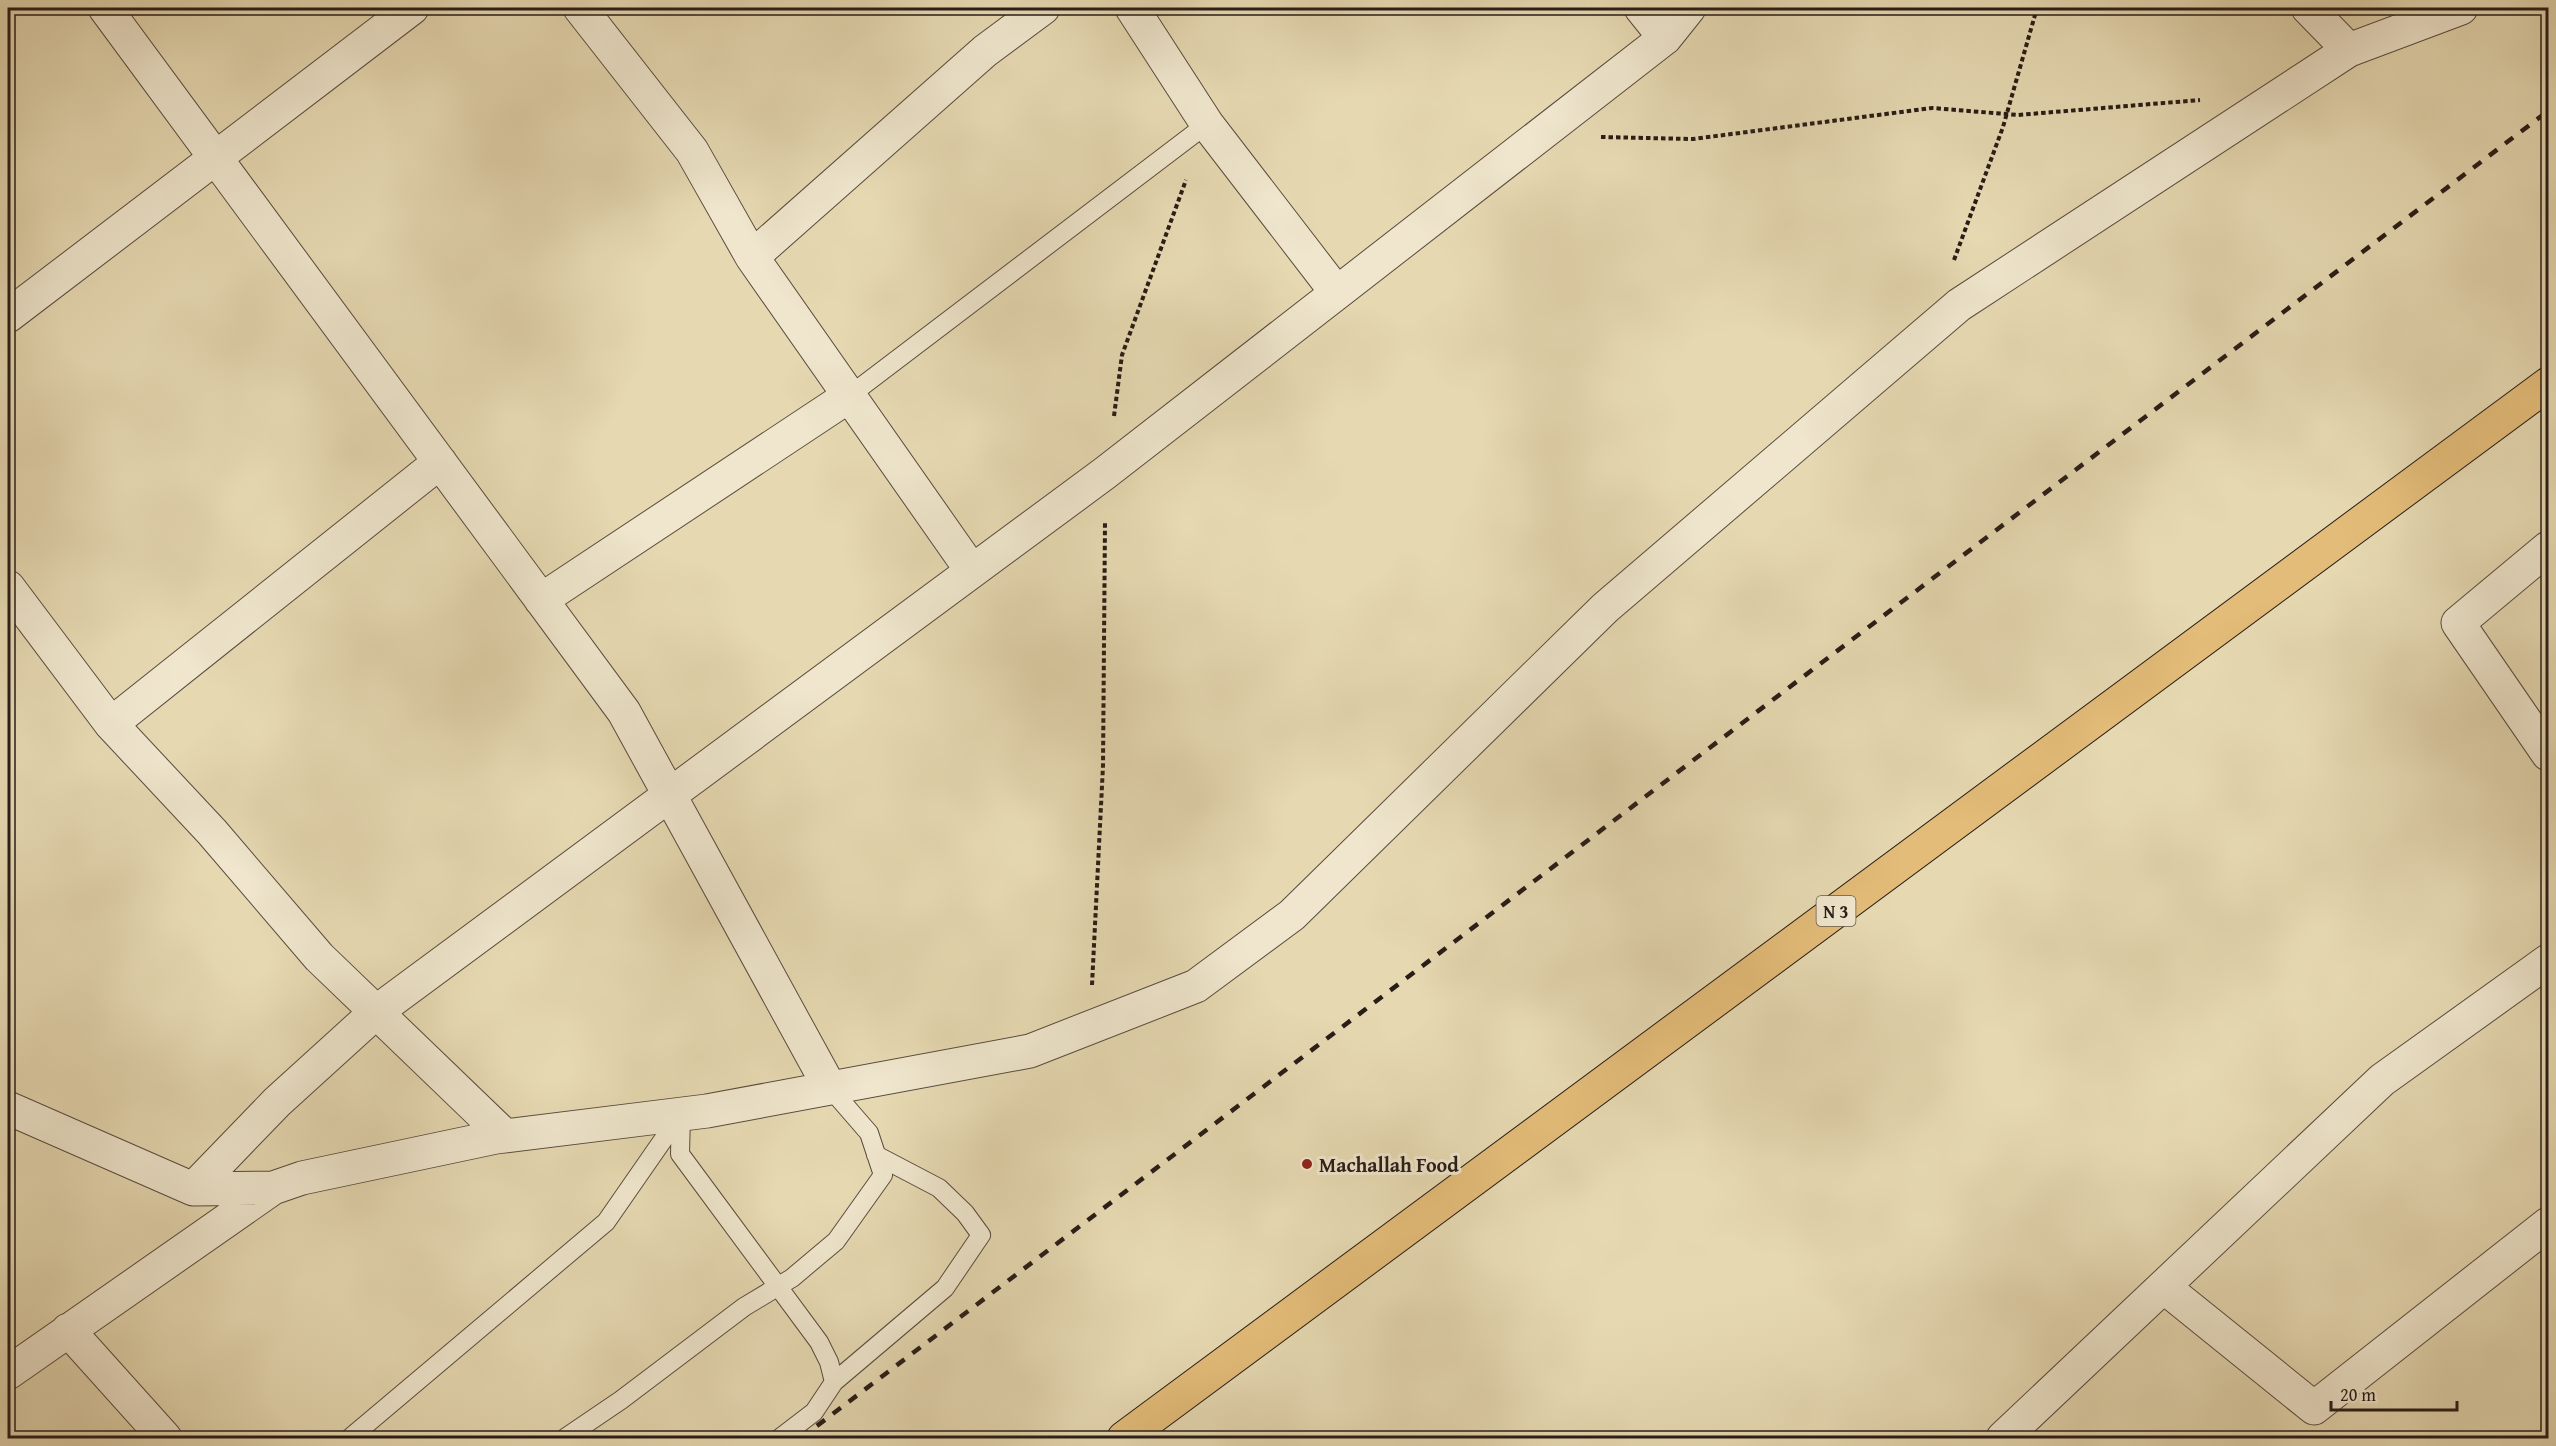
<svg xmlns="http://www.w3.org/2000/svg" width="2556" height="1446" font-family="'Gentium Book Plus',serif">
  <rect width="100%" height="100%" fill="#e6d9b2"/>
  <filter id="stains"><feTurbulence type="fractalNoise" baseFrequency=".00333" numOctaves="4"/><feColorMatrix values="0 0 0 0 .2 0 0 0 0 .09 0 0 0 0 .02 0 0 0 .5 -.17"/></filter>
  <radialGradient id="worn" r=".72"><stop offset=".6" stop-color="#630" stop-opacity="0"/><stop offset="1" stop-color="#630" stop-opacity=".3"/></radialGradient>
  <g fill="none" stroke-linecap="round" stroke-linejoin="round">
    <defs>
      <path id="service" d="M849,396L1207,124
        M681,1114L680,1154L819,1342L829,1362L834,1382L814,1412L780,1438
        M834,1382L945,1288L981,1235L965,1213L939,1188L876,1155
        M350,1438L606,1222L681,1114
        M565,1438L621,1400L744,1307L792,1278L836,1241L883,1175L869,1133L830,1088"/>
      <path id="minor" d="M105,8L624,712L830,1088
        M580,8L692,151L752,257L985,51L1043,8
        M1132,8L1207,124L1337,293
        M1641,8L1665,38
        M2308,8L2349,50
        M752,257L972,571
        M8,316L412,8
        M2548,548L2458,623L2548,754
        M8,587L111,724L212,832L319,957L505,1136
        M541,600L849,396
        M111,724L440,462
        M8,1108L193,1189L273,1188
        M193,1189L277,1102L376,1012L1105,473L1665,38L1689,8
        M2164,1287L2314,1408L2548,1224
        M68,1330L165,1438
        M8,1373L273,1188L302,1178L496,1137L707,1111L1030,1051L1196,986L1292,915L1605,608L1959,305L2349,50L2461,8
        M2003,1438L2382,1080L2548,961"/>
      <path id="primary" d="M1124,1438L2548,384"/>
    </defs>
    <use href="#service" stroke="#584b3e" stroke-width="20"/>
    <use href="#minor" stroke="#584b3e" stroke-width="35"/>
    <use href="#primary" stroke="#281c17" stroke-width="35"/>
    <path stroke="#281c17" stroke-width="4" stroke-dasharray="4.5 3" stroke-linecap="butt" d="M1601,137L1693,139L1932,108L2018,115L2200,100
      M1954,260L2003,127L2037,8
      M1114,416L1122,355L1186,180
      M1092,985L1103,766L1105,522"/>
    <use href="#service" stroke="#efe6cd" stroke-width="18"/>
    <use href="#minor" stroke="#efe6cd" stroke-width="33"/>
    <use href="#primary" stroke="#e3bc79" stroke-width="33"/>
    <path stroke="#281c17" stroke-width="4.5" stroke-dasharray="10 10" stroke-linecap="butt" d="M801,1438L2548,111"/>
  </g>
  <circle fill="#8f2418" stroke="#efe6cd" stroke-width="2" cx="1307" cy="1164" r="6"/>
  <g text-anchor="middle" dominant-baseline="central" stroke-width="6" stroke-linejoin="round" paint-order="stroke">
    <rect fill="#efe6cd" stroke="#64594e" stroke-width="1.5" x="1816.5" y="896" width="39" height="30" rx="4.5"/>
    <g font-size="18" font-weight="bold" fill="#281c17">
      <text x="1836" y="911">N 3</text>
    </g>
    <g font-size="20" font-weight="bold" fill="#281c17" stroke="#efe6cd" text-anchor="start">
      <text x="1319" y="1164">Machallah Food</text>
    </g>
  </g>
  <rect width="2556" height="1446" fill="none" stroke="#e6d9b2" stroke-width="30"/>
  <rect x="9" y="9" width="2538" height="1428" fill="none" stroke="#281c17" stroke-width="3"/>
  <rect x="15" y="15" width="2526" height="1416" fill="none" stroke="#281c17" stroke-width="1.5"/>
  <path d="M2331 1401v9h126v-9" fill="none" stroke="#281c17" stroke-width="3"/>
  <text x="2340" y="1401" font-size="18" fill="#281c17" stroke="#efe6cd" stroke-width="4.5" paint-order="stroke">20 m</text>
  <rect width="100%" height="100%" filter="url(#stains)"/>
  <rect width="100%" height="100%" fill="url(#worn)"/>
</svg>
